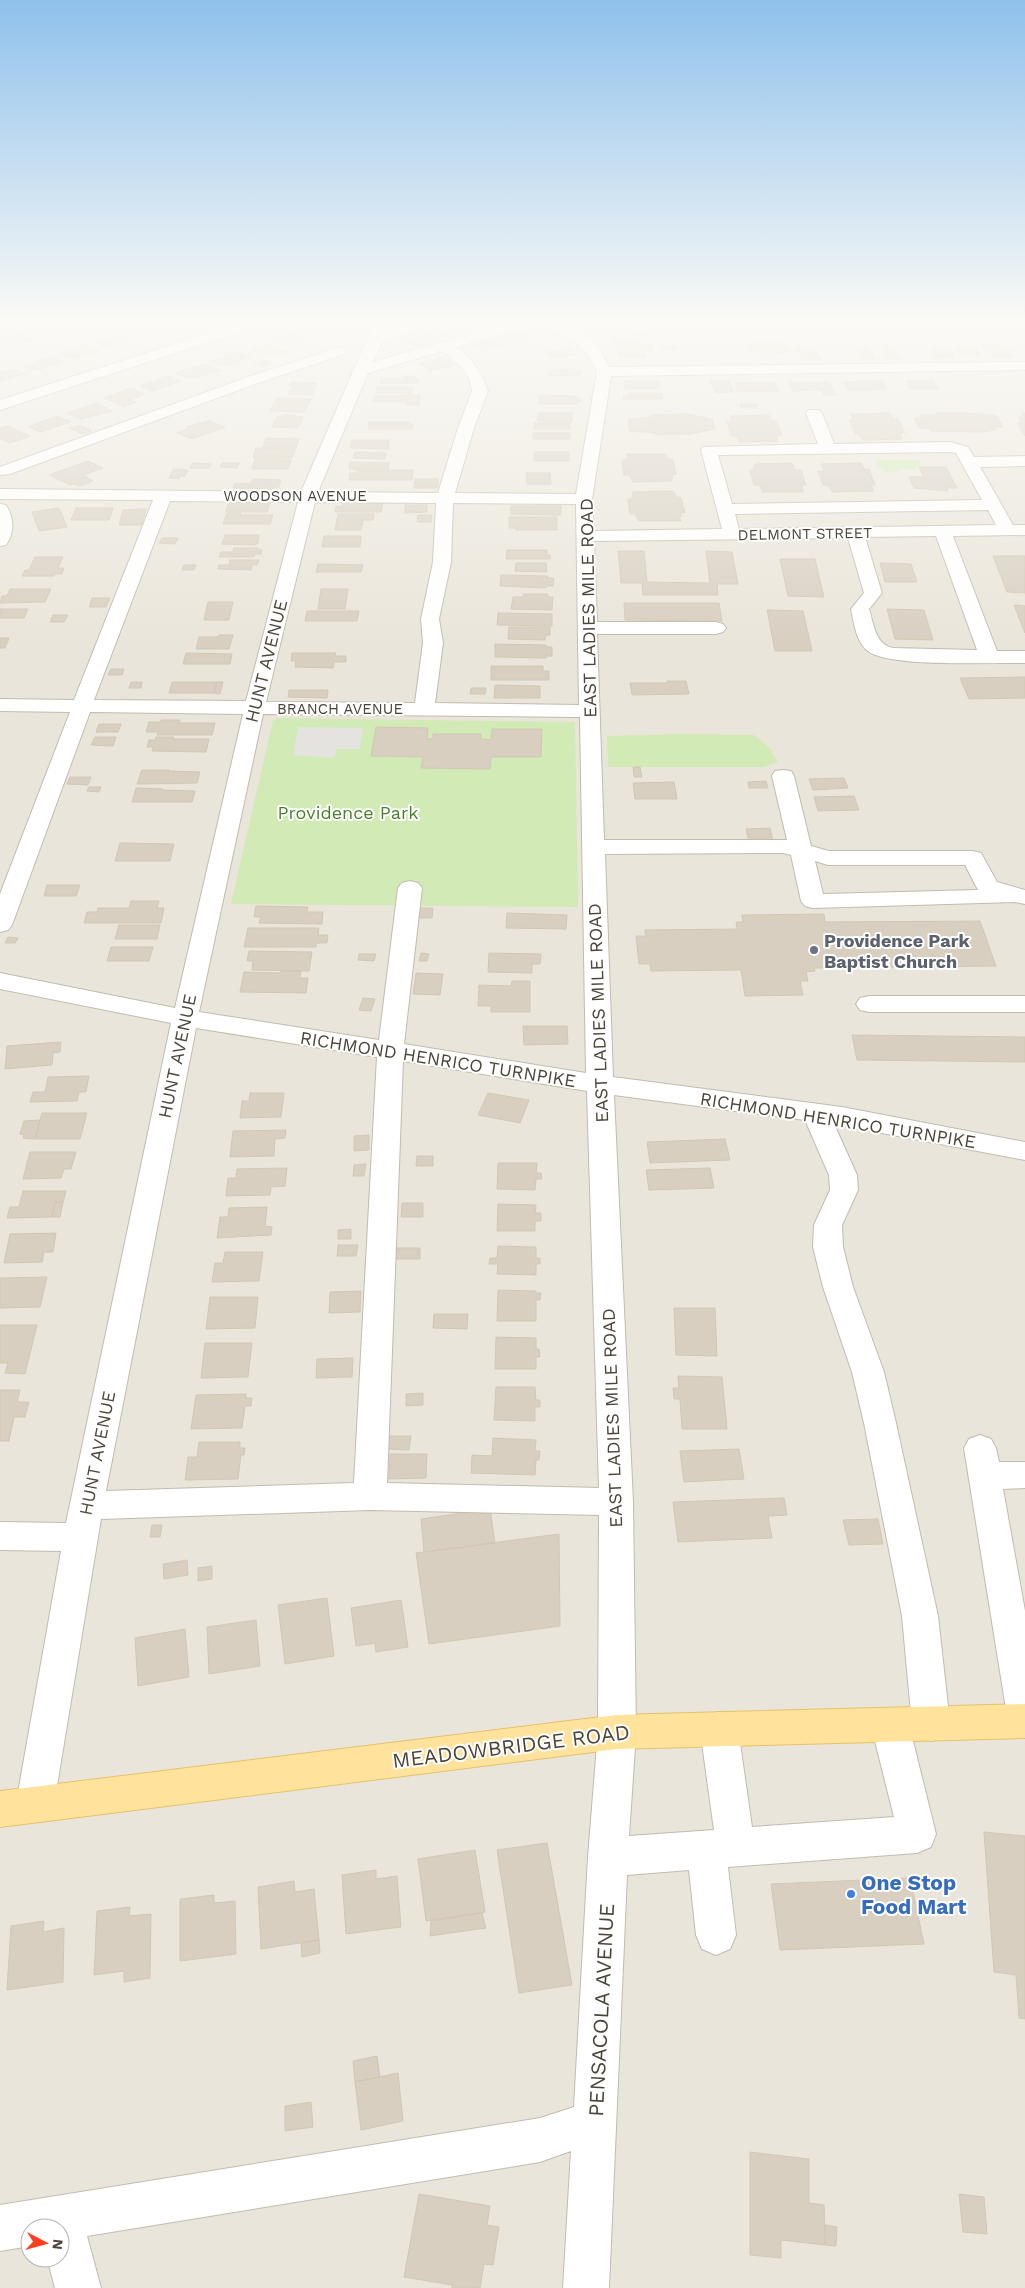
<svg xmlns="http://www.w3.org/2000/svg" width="1025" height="2288" font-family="'Work Sans',sans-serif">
  <rect width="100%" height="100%" fill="#f6f3ec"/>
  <path fill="#eae5da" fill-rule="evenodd" d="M0,325H1025V2288H0ZM30,2228H60V2258H30Z"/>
  <path fill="#d2eab5" d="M879,460H920L921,465L914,470L900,469V471L886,473L876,465V461Z
    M277,718L575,722L578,907L231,904L273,720Z
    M681,734L754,735L769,747L778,762L764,767H608L607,736Z"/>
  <path fill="#e5e3e0" d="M298,727L363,728L359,749H337L334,758L293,755Z"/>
  <path fill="#d8cfc1" stroke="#d3c7b4" d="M40,325H69L49,330Z
    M151,325L167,328L144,336L132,331Z
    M449,325H473L475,326L461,330L447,326Z
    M447,326L461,330L447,335L434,330Z
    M110,327L120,331L101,335L94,332Z
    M434,330L447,335L433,341L419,336Z
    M516,331L530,337L515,342L501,336Z
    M633,332H648V336H634Z
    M294,333L308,338L287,345L274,340Z
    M18,334L33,340L17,345L2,339Z
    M120,335L132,339L109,347L97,343Z
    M419,336L433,341L418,346L404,341Z
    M501,336L515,342L500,346L486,341Z
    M637,337L639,344H612L611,338Z
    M486,341L500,346L484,351L470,346Z
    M82,343L99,351L73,359L60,354L75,349L70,347Z
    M265,343L288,352L273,357L251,349Z
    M785,343L789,353L750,352L747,344Z
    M615,345H653L654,351H644L645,357H619Z
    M677,345L679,350L662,351L661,346Z
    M881,345H893L900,359H888Z
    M982,345H1003L1005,348H1008L1013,357H993L989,350H985Z
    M855,346H868L874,359H862Z
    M794,347L815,349L821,360H803L799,351H795Z
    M956,347L977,349L981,356H961Z
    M931,348L951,349L955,356L939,358L935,357Z
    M571,349L576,355L550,358L545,352Z
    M238,352L251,357L225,366L212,361Z
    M51,357L63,362L35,371L23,366Z
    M444,357L457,365L431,371L420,363Z
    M263,360L273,363L262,367L253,363Z
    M204,364L219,371L190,379L176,373Z
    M13,369L25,374L0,382V373Z
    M573,369L574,371H580L581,375L548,376L547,374H552L551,370Z
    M168,376L181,381L153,391L140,386Z
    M404,376H415V379H419L418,383L380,384L381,378L404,379Z
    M882,380L887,389L847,390L843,382Z
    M933,380L938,389H910L906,381Z
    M624,381H658L660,388L625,389Z
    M711,381H730L733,392L715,393Z
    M291,382L317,383L312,395L288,394L293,386H289Z
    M775,382L779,391L738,392L735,383Z
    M789,382H829L836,395H824L821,390L793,391Z
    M377,387H413L412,393H376Z
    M131,388L145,394L129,400L136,402L124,407L103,398Z
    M630,393H662L663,399H623V395H630Z
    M405,395H420L419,405H406V402H373L374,396Z
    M539,395L576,396V398H581V402H577V404H539Z
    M277,398L311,399L304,412L270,411Z
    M96,403L112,411L81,419L67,413Z
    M740,404H757V407H741Z
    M538,413H572V422L537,421Z
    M889,413L894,419H898L905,433H900L902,439L863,440L858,433H855L849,420H853L851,414Z
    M936,413H969L997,416L1003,427H994L996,430L981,432L931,431L930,428H919L914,418H923L921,415H937Z
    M1022,413H1025V436L1017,423H1021L1018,417H1024Z
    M285,414L303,417L298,428L272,427L278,416H284Z
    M687,414L712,419L715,429L690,434L656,435L655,433L630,431L628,420L652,417V415Z
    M769,415L772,421H776L782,435H777V441L740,442L738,438L731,435L727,422H731V416Z
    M57,416L71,422L41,432L28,427Z
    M209,421L225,427L192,439L177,433L189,428L186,427Z
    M369,422H409V424H413L412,429H368Z
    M534,423H570V429H534Z
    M80,425L92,431L82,434L70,428Z
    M7,426L30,436L10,443L0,438V428Z
    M533,433H570V439H533Z
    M266,438L299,439L296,448H263Z
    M352,440H389L388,449L350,448Z
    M256,448L295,449L292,458H253Z
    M355,452L386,453L385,459L353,458Z
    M534,452H569V461H534Z
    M627,454H665L669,460H673L676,474L672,475V481L633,482L629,475H624L622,460H627Z
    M255,459L291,460L288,469H252Z
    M88,461L103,468L83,475L93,481L81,486L74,484L70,485L49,475Z
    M350,462L389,463L388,469H349Z
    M192,463L211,464L210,468H190Z
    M222,463H239L237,468L220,467Z
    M792,463L795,470H801L806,485H802L803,492H763L759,485H754L750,470H754L755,464Z
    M861,463L865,470L869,469L875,485H871L873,491L832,492L828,485H823L818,471H824L821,464Z
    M919,467H946L957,488H947L948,491L914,488L909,477H924Z
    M174,469L187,470L188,471L185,476H180L179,479L169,478Z
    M357,470H413L412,480H349L350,473H356Z
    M526,473H550L551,484H527Z
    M253,479L281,480L278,489L233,488L235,483L251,484Z
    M415,479H438L437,488H414Z
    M673,491L677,497L681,498L685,513H681V517H679L681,521H639L635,514H630L628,499H632L633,492Z
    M229,501H270L267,512H226Z
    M343,502H383L381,512H335L336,506L342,507Z
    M405,505H427V512L405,513Z
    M511,506H561V515L511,514Z
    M59,508L67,527L39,531L32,512Z
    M76,508H113L109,520H71Z
    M146,509L142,525H119L123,510Z
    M227,513H241L240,515H273L270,524H223Z
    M338,514H374L373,520H363L361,530H335Z
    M418,515H432L431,522H417Z
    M509,517H557V530H516V528H509Z
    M225,535H259L258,543L255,545L222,544Z
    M324,536H361L360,547H322Z
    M162,538H178L175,544L159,543Z
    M234,548H258L257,550H262L261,554H255L254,557H219L221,552H233Z
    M507,550H547V555H550V559H506Z
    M618,551H644L647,582L710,583L706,551L732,552L738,584H717L718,595H643L642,583H621Z
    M993,556H1025V593L1007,592Z
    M35,557H63L58,568H64L62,574H55L54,576H22L25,570H29Z
    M780,559H815L824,597L788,596Z
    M230,560H259L257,565H252L251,570L218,569L219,565H229Z
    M516,563H546L547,572L515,571Z
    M880,563L911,564L917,582H885Z
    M318,564L363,565L361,572H316Z
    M184,565H196L194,570H182Z
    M501,575L548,576L547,578H554L553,586H547L546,588L500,586Z
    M10,589H51L45,602L0,603L2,596H7Z
    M321,589H348L345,609H318Z
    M523,594H548V597H553L552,610L511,609L513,597H523Z
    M92,598H110L106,607H89Z
    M208,602H233L229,620H204Z
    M624,603H719L722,621L625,620Z
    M1014,605L1025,606V633Z
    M0,609H28L24,618H0Z
    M887,609L924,610L933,640L895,639Z
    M767,610L803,611L812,651H775Z
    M307,611H359L357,621H305Z
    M498,613L552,614V626L497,625Z
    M53,615H68L64,622H50Z
    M509,627H550V635H546L545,640L508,639Z
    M219,635H233L229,649H196L199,637H218Z
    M0,638H9L5,648H0Z
    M495,644L546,645V647H552V656H546V658L495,657Z
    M186,653L232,654L230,664H183Z
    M292,653H336L335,656H346V662H334L333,668L295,667L296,661H291Z
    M491,666H543V671H549V680H491Z
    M111,669H124L122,675H108Z
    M1025,677V698L969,699L960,678Z
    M667,681H686L689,694L632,695L630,683H667Z
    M131,682H142L141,688H129Z
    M172,682H217L214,693H169Z
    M217,682H223L220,694L214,693Z
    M495,685L540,686V698H494Z
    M471,688H486L485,694H470Z
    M289,690H328L327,698L288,697Z
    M161,720H180L179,723H215L212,735H157L158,732H146L149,722H161Z
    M99,724H121L118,732H96Z
    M376,727L428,728L427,739H433V734H481V739L491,740L492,729H542L541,757H491L490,769L421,768L423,757L371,756Z
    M95,737H116L113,746L91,745Z
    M156,737H174L173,739H209L206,752L152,751L153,747H147L149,740H155Z
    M633,767H640L642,777H634Z
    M142,770H169L168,771L200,772L197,783L137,784Z
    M70,777H91L88,785L67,784Z
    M844,778L848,788L813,790L809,779Z
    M766,781L768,788H749L748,782Z
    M674,782L677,799H635L633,783Z
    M89,787H101L99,792L87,791Z
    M136,788L163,789L162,790L195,791L192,802H132Z
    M854,796L859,810L818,811L814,797Z
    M770,828L773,841L749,842L746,829Z
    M120,843L174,844L170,861H115Z
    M47,885H80L76,896H44Z
    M131,901H159L157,908H164L161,923H84L87,912H97L98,908H129Z
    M256,906L308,907L307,912H323L322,924L259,923L261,917H254Z
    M419,908H433L432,918H417Z
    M507,913L567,915L566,929L506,928Z
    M824,914L825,922L980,921L996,966L814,968L815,971L806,972L808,981H800L803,995L745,996L741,970L651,971L650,964H639L636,936H646L645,930L737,929L736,922H743L742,915Z
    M119,925H160L157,939H115Z
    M248,928H319L318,935H328L327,943H316V947H244Z
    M8,937L18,938L15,943H5Z
    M111,947H153L149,961H107Z
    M249,951L312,952L309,971L252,970L253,961H247Z
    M421,953L429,954L427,961H419Z
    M489,953L541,954L540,964H532V973L488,972Z
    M359,954H376L374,961L358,960Z
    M281,971H301L300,978H308L306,993L240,992L244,972L280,973Z
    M416,973L443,974L440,995L413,994Z
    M512,981H530V1012H491V1006H478L479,985L511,986Z
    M363,998L375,999L371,1011L359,1010Z
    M523,1026H567L568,1044L524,1045Z
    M852,1035L1025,1037V1062L857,1060Z
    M61,1042L60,1052L53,1053L52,1065L5,1069L7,1046Z
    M89,1076L86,1092H79L77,1101L30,1102L33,1092H45L48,1077Z
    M250,1093H284L281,1117L240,1118L242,1101H249Z
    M488,1093L529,1100L520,1123L478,1115Z
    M42,1113H87L80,1139H35Z
    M40,1120L35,1139L23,1138L24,1135L20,1134L24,1121Z
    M286,1130L285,1138L275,1139L274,1156L230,1157L233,1131Z
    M369,1135V1150L354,1151V1136Z
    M725,1139L730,1160L650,1163L647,1142Z
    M30,1152H76L71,1169H64L61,1178L23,1179Z
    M417,1156H433V1166H416Z
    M498,1163H537L536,1173H541L542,1179H536L535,1190L497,1189Z
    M366,1164L364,1176H353L354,1165Z
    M287,1168L285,1186L271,1187L270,1195L226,1196L228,1178H236L237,1169Z
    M710,1168L714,1188L649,1190L646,1170Z
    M23,1191H66L63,1202H55L52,1217L7,1218L10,1207H19Z
    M55,1202H63L60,1217H52Z
    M402,1203H423V1217H401Z
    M498,1204L536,1205L535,1213H541V1221H535V1231H497Z
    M267,1207L265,1226L272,1227L271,1235L217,1238L220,1217H228L229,1208Z
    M351,1229V1239H338V1230Z
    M56,1233L53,1252H44L42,1262L4,1263L10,1234Z
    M338,1245H358L356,1256H337Z
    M498,1246L536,1247V1258H540V1264H536V1275L497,1274L498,1264H489L490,1258H497Z
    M394,1248H420V1259H394Z
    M225,1252H263L259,1281L212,1282L215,1263H223Z
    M47,1277L40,1307L0,1308V1278Z
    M498,1290L536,1291V1293H541L540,1300H536V1321H497Z
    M361,1291L360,1312L329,1313L330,1292Z
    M210,1297H258L255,1328L206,1329Z
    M674,1308H715L717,1356L676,1355Z
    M434,1314H468L467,1329L433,1328Z
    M0,1325H37L25,1374L5,1373L8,1363H0Z
    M496,1337L536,1338V1349H539L540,1357H536V1369H495Z
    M205,1343H252L248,1377L201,1378Z
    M353,1358L352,1377L316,1378L317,1359Z
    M678,1376L722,1377L727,1429H682L680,1399H674L673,1388H679Z
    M496,1387H535L536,1400H540V1407H535V1421L494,1420Z
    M0,1390H20L17,1402H29L25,1417H14L9,1441H0Z
    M423,1393V1405L406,1406V1394Z
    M246,1394V1398H252L251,1406H245L242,1428L191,1429L196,1395Z
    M390,1436H411L409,1450L388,1449Z
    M493,1438L536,1440L535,1451H540L539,1460H536L535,1475L471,1473L472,1455L492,1456Z
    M199,1442H240V1448H245L244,1455H241L238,1479L185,1480L188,1457H197Z
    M739,1449L744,1479L684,1482L680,1451Z
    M390,1454H427L426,1478L389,1479Z
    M784,1498L787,1515L768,1516L772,1538L678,1542L673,1502Z
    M490,1509L495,1543L424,1552L421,1519Z
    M878,1519L883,1544L849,1545L843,1520Z
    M152,1525H162L160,1537H150Z
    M559,1534L560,1626L429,1644L416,1553Z
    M187,1560L188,1575L164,1579L163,1564Z
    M212,1566V1579L198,1581V1568Z
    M327,1598L334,1656L285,1664L278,1605Z
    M401,1600L408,1647L376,1652L375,1643L356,1646L351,1608Z
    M256,1620L260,1666L209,1674L207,1627Z
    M185,1629L189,1677L138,1686L135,1638Z
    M984,1832L1025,1836V2019L1019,2018L1016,1975L994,1972Z
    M547,1843L572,1985L519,1993L497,1850Z
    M475,1850L485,1912L426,1921L418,1859Z
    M376,1870V1879L397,1876L401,1927L346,1934L342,1875Z
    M910,1878L924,1944L780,1950L771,1884Z
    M294,1881L295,1892L314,1889L319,1940L261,1949L258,1887Z
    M214,1895V1903L235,1901L236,1954L180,1961V1899Z
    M130,1907L129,1916L151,1914L150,1978L124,1982V1971L94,1975L97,1911Z
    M482,1913L486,1928L430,1936L431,1921Z
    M44,1921L43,1932L64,1928L63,1982L7,1990L11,1926Z
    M319,1940L320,1953L302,1957L301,1943Z
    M377,2056L380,2077L355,2082L353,2061Z
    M398,2073L403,2121L361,2130L355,2082Z
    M311,2102L313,2127L285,2131V2106Z
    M750,2152L809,2159V2203L824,2205L825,2245L781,2240V2258L750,2255Z
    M419,2194L490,2206L487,2225L499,2227L493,2265L484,2264L480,2288H452V2285L404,2277Z
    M959,2194L984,2197L987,2234L963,2232Z
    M825,2225L837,2227L836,2246L825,2245Z"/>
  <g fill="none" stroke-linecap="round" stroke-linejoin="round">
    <defs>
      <path id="minor" d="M233,325H254L252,328L0,410V400Z
        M373,325H387L385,332L404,325H424L422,328L381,343L373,362L504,325H526L524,328L456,347L472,361L483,378L488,391L474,428L455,493L576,494L597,372C589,354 579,341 561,334C555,331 547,330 543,325C578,325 595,335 609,367L1025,362V370H1022L611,376L592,499L594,531L722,529L701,450L703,447L818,444L806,413L809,410H819L822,413L834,444L950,442L968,447L974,457L1025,456V466L980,467L1013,525H1025V535L953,536L997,651H1025V663C995,662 888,668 868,651C856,642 854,623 851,609L864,593L848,538L594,541L597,622H716L723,624L726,628L723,632L716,634H597L604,840H787L772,776L775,771L783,770L791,771L794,776L811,846L829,851H973L981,853L997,882L1025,890V904L1015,902L813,908L805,906L801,901L791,855L783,853L605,854L613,1077L842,1107L1025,1142V1160L834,1124L857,1175L858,1190L842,1225L843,1247L853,1287L884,1372L896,1423L938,1616L950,1724L944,1736L931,1741L918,1736L912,1724L902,1616L864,1423L852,1372L823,1287L813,1247L814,1225L830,1190L829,1175L805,1120L614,1095L633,1502L636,1732L629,1836L714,1830L700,1729L706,1717L719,1712L732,1717L738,1729L752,1827L894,1817L871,1725L877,1713L890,1708L903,1713L909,1725L936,1834L931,1847L917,1853L728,1867L736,1935L730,1949L716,1955L702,1949L696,1935L689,1870L627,1875L609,2288H563L571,2151L540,2162L87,2236L101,2288H55L47,2258H60V2228H30V2246L0,2251V2205L540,2118L574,2107L588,1857L598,1732L599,1515L370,1510L101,1519L54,1804L49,1817L35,1822L21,1817L16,1804L61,1551L0,1550V1522L66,1523L171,1023L0,989V973L175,1008L243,714L90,712L12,925L8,930L0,932V894L70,712L0,711V699L74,700L153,500L0,499V489L301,492ZM443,351L461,367L469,378L472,391L458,428L438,493L318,492L368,373ZM950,452L956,453L982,500L732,504L718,455ZM170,501L298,502L246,701L94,700ZM315,502L436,503L433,562L421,619L423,643L415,703L266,702ZM453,503L576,504L579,705L435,703L443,643L439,619L451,562ZM988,510L996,525L739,529L735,514ZM936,536L977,650L893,648C875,644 874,625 869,609L882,593L865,537ZM263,714L580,717L586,1073L404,1044L422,888L418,883L410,881L402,883L398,888L379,1040L199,1012ZM815,861L828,865H965L978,890L823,894ZM196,1028L377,1057L354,1483L106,1491ZM403,1061L587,1091L599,1488L387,1483Z
        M340,347L347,351L345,354L258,383L10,474L0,475V467L248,377Z
        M0,504L6,505C14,518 15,532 6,545L0,546Z
        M869,996H1025V1012H869L860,1010L856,1004L860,998Z
        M980,1435L991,1439L996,1448L999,1462H1025V1488L1003,1489L1025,1611V1732L1012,1727L1007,1715L964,1448L969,1439Z"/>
      <path id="major" d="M1025,1704V1738L617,1749L0,1827V1791L617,1715Z"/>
    </defs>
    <use href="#minor" stroke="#c2bbae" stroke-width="2"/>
    <use href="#major" stroke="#e6c16a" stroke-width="2"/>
    <use href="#minor" fill="#fff" fill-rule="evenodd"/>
    <use href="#major" fill="#ffe39c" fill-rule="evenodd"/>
  </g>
  <linearGradient id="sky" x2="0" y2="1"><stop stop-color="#8fc1ec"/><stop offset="0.5" stop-color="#fbfaf6"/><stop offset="1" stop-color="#fbfaf6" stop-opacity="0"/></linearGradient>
  <rect width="1025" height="645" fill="url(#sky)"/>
  <circle fill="#6b7280" stroke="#fff" stroke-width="2" cx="814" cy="950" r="5"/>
  <circle fill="#3f7fe0" stroke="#fff" stroke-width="2" cx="851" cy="1894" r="5"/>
  <g text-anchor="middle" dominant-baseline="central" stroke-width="4" stroke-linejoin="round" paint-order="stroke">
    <g font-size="15" fill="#4b4439" stroke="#fff">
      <text x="295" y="496">WOODSON AVENUE</text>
      <text transform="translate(805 534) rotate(-1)">DELMONT STREET</text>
      <text x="340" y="709">BRANCH AVENUE</text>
    </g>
    <g font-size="18" fill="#4b4439" stroke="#fff">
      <text transform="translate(588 608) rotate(-91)">EAST LADIES MILE ROAD</text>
      <text transform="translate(266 661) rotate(-76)">HUNT AVENUE</text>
      <text transform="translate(598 1013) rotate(-92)">EAST LADIES MILE ROAD</text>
      <text transform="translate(177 1056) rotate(-78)">HUNT AVENUE</text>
      <text transform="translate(438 1059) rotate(9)">RICHMOND HENRICO TURNPIKE</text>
      <text transform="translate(838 1120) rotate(9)">RICHMOND HENRICO TURNPIKE</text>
      <text transform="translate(612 1418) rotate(-92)">EAST LADIES MILE ROAD</text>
      <text transform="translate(97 1453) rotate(-79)">HUNT AVENUE</text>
    </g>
    <g font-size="18" fill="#4a7f2a" stroke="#fff">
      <text x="348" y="812">Providence Park</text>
    </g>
    <g font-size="18" font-weight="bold" fill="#5b616d" stroke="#fff" text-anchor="start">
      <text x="824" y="940">Providence Park<tspan x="824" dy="21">Baptist Church</tspan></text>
    </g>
    <g font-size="21" fill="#4b4439" stroke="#fff">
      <text transform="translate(511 1746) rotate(-7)">MEADOWBRIDGE ROAD</text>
      <text transform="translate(601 2010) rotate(-87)">PENSACOLA AVENUE</text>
    </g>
    <g font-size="21" font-weight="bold" fill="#366cbe" stroke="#fff" text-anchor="start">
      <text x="861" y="1882">One Stop<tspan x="861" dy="24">Food Mart</tspan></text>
    </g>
  </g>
  <g transform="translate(45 2243) rotate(96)"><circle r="24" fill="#ffffff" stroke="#b7b4b0"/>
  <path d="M0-4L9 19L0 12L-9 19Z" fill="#fc3f1d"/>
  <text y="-8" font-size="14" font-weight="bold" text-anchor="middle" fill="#4b4439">N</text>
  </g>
</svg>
